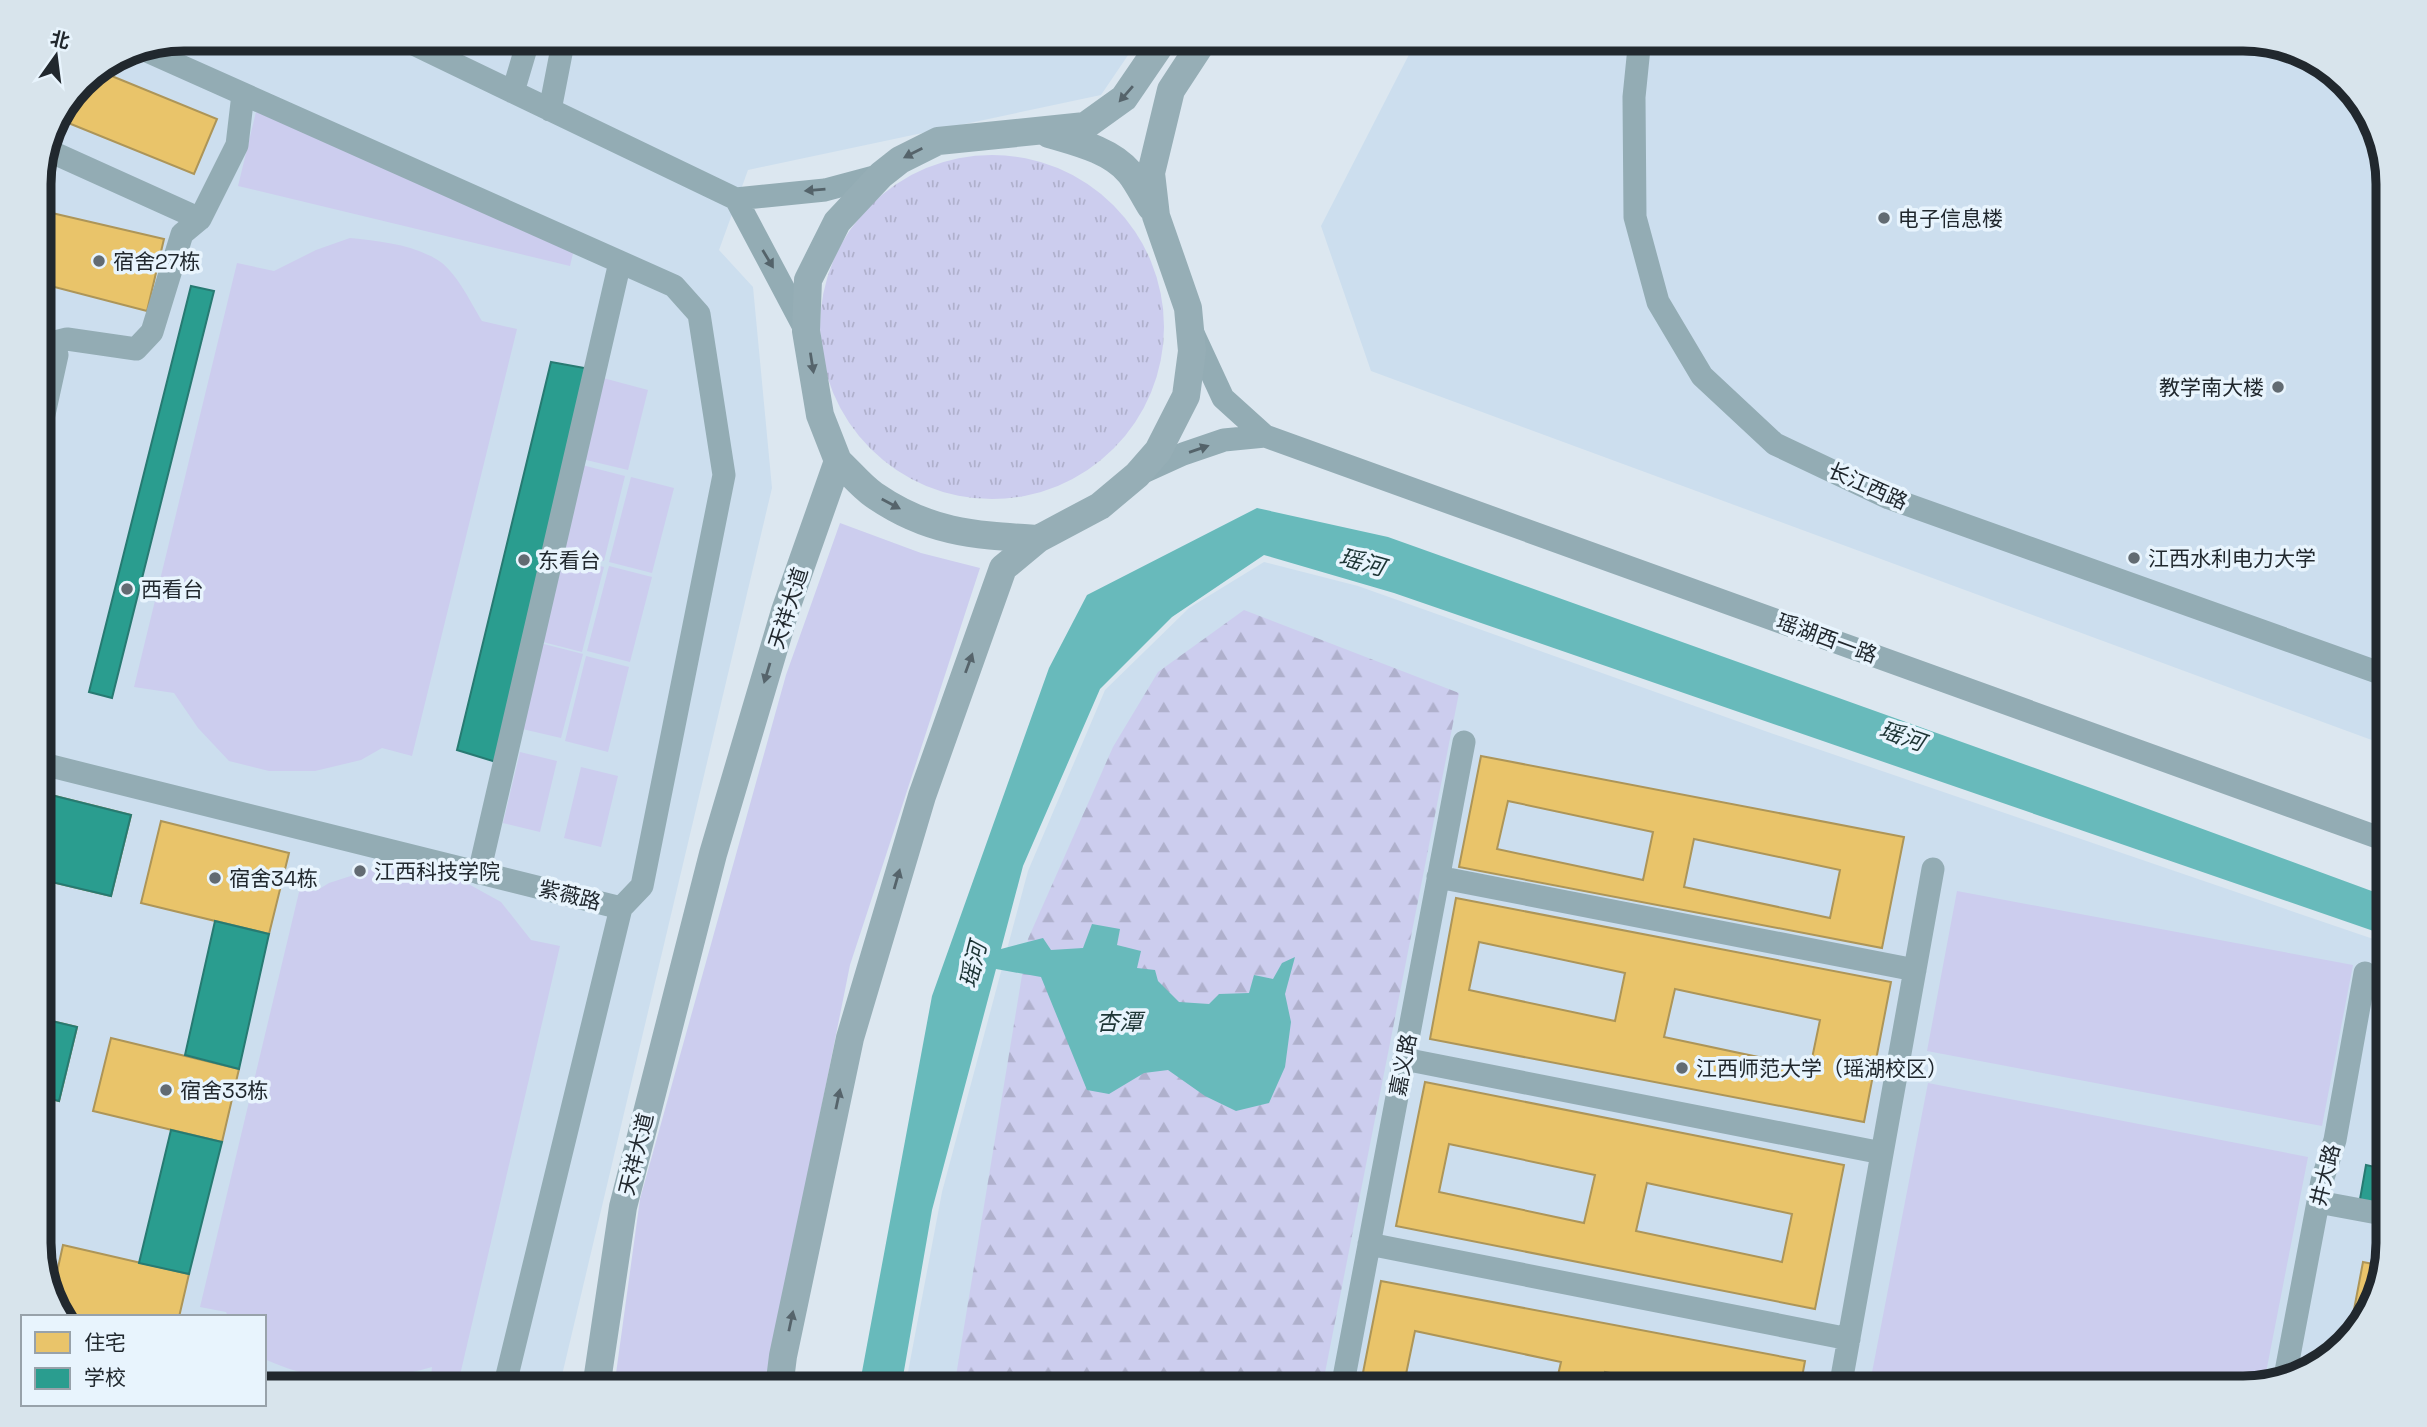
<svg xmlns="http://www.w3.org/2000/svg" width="2427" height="1427" font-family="'Space Grotesk','Noto Sans SC',sans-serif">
  <defs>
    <pattern id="forest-firs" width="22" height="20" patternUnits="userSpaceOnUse" patternTransform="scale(1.75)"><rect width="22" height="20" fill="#cccdee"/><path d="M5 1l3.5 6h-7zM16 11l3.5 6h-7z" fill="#afb0cc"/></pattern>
    <pattern id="park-tufts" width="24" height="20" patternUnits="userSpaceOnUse" patternTransform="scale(1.75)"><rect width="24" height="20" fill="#cccdee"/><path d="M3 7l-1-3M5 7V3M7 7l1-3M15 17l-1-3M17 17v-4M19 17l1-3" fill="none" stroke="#afb0cc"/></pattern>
  </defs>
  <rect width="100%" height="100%" fill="#dce7f0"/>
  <path fill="#ccdeee" d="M183,38L1139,39L1101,95L748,170L719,250L753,287L772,488L559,1388H264V1317H58L39,1253V174L50,128L81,81L128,49Z
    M2244,38L2316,58L2369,111L2388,174V746L1371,371L1321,226L1417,39Z
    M1264,562L1358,586L1765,731L2388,944V1244L2369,1316L2316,1369L2244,1388H905L942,1192L1028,871L1105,690L1189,608Z"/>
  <path fill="#cccdee" d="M256,112L575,245L570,266L238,186Z
    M350,238C379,241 410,244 436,259C455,269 471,303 482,321L517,329L412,756L382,748L361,760L315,771H269L229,761L198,728L174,693L134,687L237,263L274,271L316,250Z
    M603,378L648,390L628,470L582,459Z
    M582,465L625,476L604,561L561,550Z
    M631,477L674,488L652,573L609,562Z
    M840,523L921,553L980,568L850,965L765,1388H614L640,1199L786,675Z
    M560,556L604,567L582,652L539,641Z
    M609,566L652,577L630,662L587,651Z
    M540,643L583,654L561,738L518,728Z
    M586,656L629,667L608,752L565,741Z
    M520,752L557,761L540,832L503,823Z
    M581,767L618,776L601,847L564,838Z
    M388,864L443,870L501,902L531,940L560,946L457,1388L430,1386L432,1367C368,1385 326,1386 264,1359V1317H228L226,1312L200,1307L300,888L316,891L329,883Z
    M1957,891L2353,965L2322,1126L1927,1051Z
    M1928,1083L2308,1157L2264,1383L2244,1388H1869Z"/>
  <path fill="url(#forest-firs)" d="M1244,610L1459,693L1322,1388H954L1028,939L1113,747L1158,672Z"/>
  <path fill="url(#park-tufts)" d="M820 327a172 172 0 1 1 344 0a172 172 0 1 1-344 0Z"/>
  <path fill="#68babb" d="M1257,508L1388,537L2099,791L2388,897V936L1394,593L1264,555L1172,617L1100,689L1023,866L1001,949L1043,938L1051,950L1083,948L1092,924L1120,929L1117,945L1141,951L1137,968L1155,970L1158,981L1179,1002L1209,1004L1219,994L1249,993L1254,975L1273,979L1282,963L1295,957L1285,994L1291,1022L1285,1067L1269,1103L1236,1111L1205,1096L1168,1070L1144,1073L1109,1094L1087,1090L1041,977L996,969L932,1210L901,1388H859L932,996L1049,668L1087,595Z"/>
  <path fill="#e9c46a" stroke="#ad9558" stroke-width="2" fill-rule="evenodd" d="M97,70L217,119L194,174L56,118L81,81Z
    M39,210L164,239L147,311L39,283Z
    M1481,756L1904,837L1882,948L1459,867ZM1508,801L1653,832L1643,880L1497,849ZM1694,839L1840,870L1830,918L1684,887Z
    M39,792L131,815L111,896L39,879Z
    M161,821L289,853L269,934L141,903Z
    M1456,898L1891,982L1864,1122L1430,1039ZM1479,942L1625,973L1615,1021L1469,990ZM1675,989L1820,1020L1810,1068L1664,1037Z
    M39,1018L77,1027L59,1101L39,1096Z
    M111,1038L239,1069L222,1142L93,1111Z
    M1425,1082L1844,1165L1815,1309L1396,1226ZM1449,1144L1595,1175L1584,1223L1439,1192ZM1647,1183L1792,1214L1782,1262L1636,1231Z
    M63,1245L189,1274L179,1317H58L52,1295Z
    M2363,1262L2383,1266L2367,1318L2353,1315Z
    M1381,1281L1805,1361L1800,1388H1685L1605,1372L1602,1388H1555L1561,1362L1415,1331L1405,1379L1452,1388H1360Z"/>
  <path fill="#2a9d8f" stroke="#277a72" stroke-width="2" d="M191,286L214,291L112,698L89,692Z
    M551,362L590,369L496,762L457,750Z
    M39,792L131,815L111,896L39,879Z
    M215,921L269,934L239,1069L185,1055Z
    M39,1018L77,1027L59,1101L39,1096Z
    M171,1130L222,1142L189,1274L139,1263Z
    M2366,1165L2388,1170V1210L2359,1205Z"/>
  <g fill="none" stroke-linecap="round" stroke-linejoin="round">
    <path stroke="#93acb4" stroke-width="23" d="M401,38L736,199L825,190L881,175
      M1640,38L1634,97L1635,217L1658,302L1702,376L1775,444L1889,498L2388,676
      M138,47L674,286L699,314L724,475L642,886L621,908
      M513,92L529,38
      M550,110L564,38
      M45,149L200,219L237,145L243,94
      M736,199L806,331
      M39,346L67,339L136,349L152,332L182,234L200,219
      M39,351L57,355L39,437
      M1265,436L2388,841
      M1139,474L1183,454L1224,440L1265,436L1223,398L1192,331
      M39,763L621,908L504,1388
      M479,873L620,262
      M1438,877L1915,970
      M1404,1059L1882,1153
      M2318,1202L2388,1215
      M1369,1244L1849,1339
      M2285,1377L2322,1181L2335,1140L2365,973
      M1342,1388L1464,742
      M1840,1388L1933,869"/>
    <path stroke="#96aeb6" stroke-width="28" d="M1049,134C1076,142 1111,150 1130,173C1138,183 1144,196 1151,207
      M838,461C850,472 861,486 874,495C929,533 974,535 1038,539
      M596,1388L623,1207L713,854L785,611L838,461L820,415L806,331L808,280L837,222L881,175L900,160L938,141L1085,126L1124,98L1165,38
      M779,1388L783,1356L850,1038L922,796L1003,568L1038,539L1100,506L1137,475L1158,451L1186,396L1192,351L1188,308L1156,216L1151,173L1171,90L1205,38"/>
  </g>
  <defs><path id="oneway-solid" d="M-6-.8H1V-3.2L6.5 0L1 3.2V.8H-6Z" transform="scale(1.75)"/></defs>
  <g fill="#56646b">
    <use href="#oneway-solid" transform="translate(1126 94) rotate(131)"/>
    <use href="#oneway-solid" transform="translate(913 153) rotate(153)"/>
    <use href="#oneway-solid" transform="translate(812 363) rotate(81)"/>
    <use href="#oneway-solid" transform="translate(891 504) rotate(28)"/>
    <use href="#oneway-solid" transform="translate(969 663) rotate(-70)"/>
    <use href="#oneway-solid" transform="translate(767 673) rotate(107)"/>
    <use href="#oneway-solid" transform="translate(897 879) rotate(-74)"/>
    <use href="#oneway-solid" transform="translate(838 1099) rotate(-78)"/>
    <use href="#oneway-solid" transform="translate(791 1321) rotate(-78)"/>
  </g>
  <g fill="#54636a">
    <use href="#oneway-solid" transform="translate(815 190) rotate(175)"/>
    <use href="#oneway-solid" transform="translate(768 259) rotate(59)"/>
    <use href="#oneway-solid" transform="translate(1199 449) rotate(-19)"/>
  </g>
  <g fill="#626b72" stroke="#e8f4fd" stroke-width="2.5">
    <circle cx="1884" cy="218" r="7"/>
    <circle cx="99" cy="261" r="7"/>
    <circle cx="2278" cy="387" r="7"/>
    <circle cx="2134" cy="558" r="7"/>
    <circle cx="524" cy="560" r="7"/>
    <circle cx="127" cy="589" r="7"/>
    <circle cx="360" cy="871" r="7"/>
    <circle cx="215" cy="878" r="7"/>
    <circle cx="1682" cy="1068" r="7"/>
    <circle cx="166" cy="1090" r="7"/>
  </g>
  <g text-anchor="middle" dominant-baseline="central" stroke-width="7" stroke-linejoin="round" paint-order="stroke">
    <g font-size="21" fill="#21282e" stroke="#e8f4fd" text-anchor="start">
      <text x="1898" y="218">电子信息楼</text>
      <text x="113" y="261">宿舍27栋</text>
      <text x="2264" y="387" text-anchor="end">教学南大楼</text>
      <text x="2148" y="558">江西水利电力大学</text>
      <text x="538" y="560">东看台</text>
      <text x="141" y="589">西看台</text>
      <text x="374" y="871">江西科技学院</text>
      <text x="229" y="878">宿舍34栋</text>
      <text x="1696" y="1068">江西师范大学（瑶湖校区）</text>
      <text x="180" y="1090">宿舍33栋</text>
    </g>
    <g font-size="21" fill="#21282e" stroke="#e8f4fd">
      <text transform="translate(1868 486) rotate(24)">长江西路</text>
      <text transform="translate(788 608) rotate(-72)">天祥大道</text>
      <text transform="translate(1827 638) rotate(20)">瑶湖西一路</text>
      <text transform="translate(570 895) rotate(14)">紫薇路</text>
      <text transform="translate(1403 1065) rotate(-79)">嘉义路</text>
      <text transform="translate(636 1154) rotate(-76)">天祥大道</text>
      <text transform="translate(2325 1175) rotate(-76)">井大路</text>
    </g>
    <g font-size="23" font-style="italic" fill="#1d3535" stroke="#e8f4fd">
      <text transform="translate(1362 562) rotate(15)">瑶河</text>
      <text transform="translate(1902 736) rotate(19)">瑶河</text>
      <text transform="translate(973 965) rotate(-76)">瑶河</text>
      <text x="1119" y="1022">杏潭</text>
    </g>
  </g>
  <path d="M0 0H2427V1427H0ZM184 51H2243A133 133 0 0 1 2376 184V1243A133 133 0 0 1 2243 1376H184A133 133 0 0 1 51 1243V184A133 133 0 0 1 184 51Z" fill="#d8e4ec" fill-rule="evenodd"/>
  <path fill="none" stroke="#21282e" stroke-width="9" d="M184 51H2243A133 133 0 0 1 2376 184V1243A133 133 0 0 1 2243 1376H184A133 133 0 0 1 51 1243V184A133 133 0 0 1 184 51Z"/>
  <rect x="21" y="1315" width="245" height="91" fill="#e8f4fd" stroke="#98a2aa" stroke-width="2"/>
  <rect x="35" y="1332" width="35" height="21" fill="#e9c46a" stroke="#98a2aa" stroke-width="2"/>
  <text x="84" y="1350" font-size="21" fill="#21282e">住宅</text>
  <rect x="35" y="1368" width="35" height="21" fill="#2a9d8f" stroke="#98a2aa" stroke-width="2"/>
  <text x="84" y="1385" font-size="21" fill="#21282e">学校</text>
  <g transform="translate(56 56) rotate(14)" stroke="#e8f4fd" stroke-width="5" paint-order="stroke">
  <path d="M0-5L12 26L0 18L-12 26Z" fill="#21282e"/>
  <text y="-10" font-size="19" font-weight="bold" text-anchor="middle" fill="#21282e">北</text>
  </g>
</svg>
